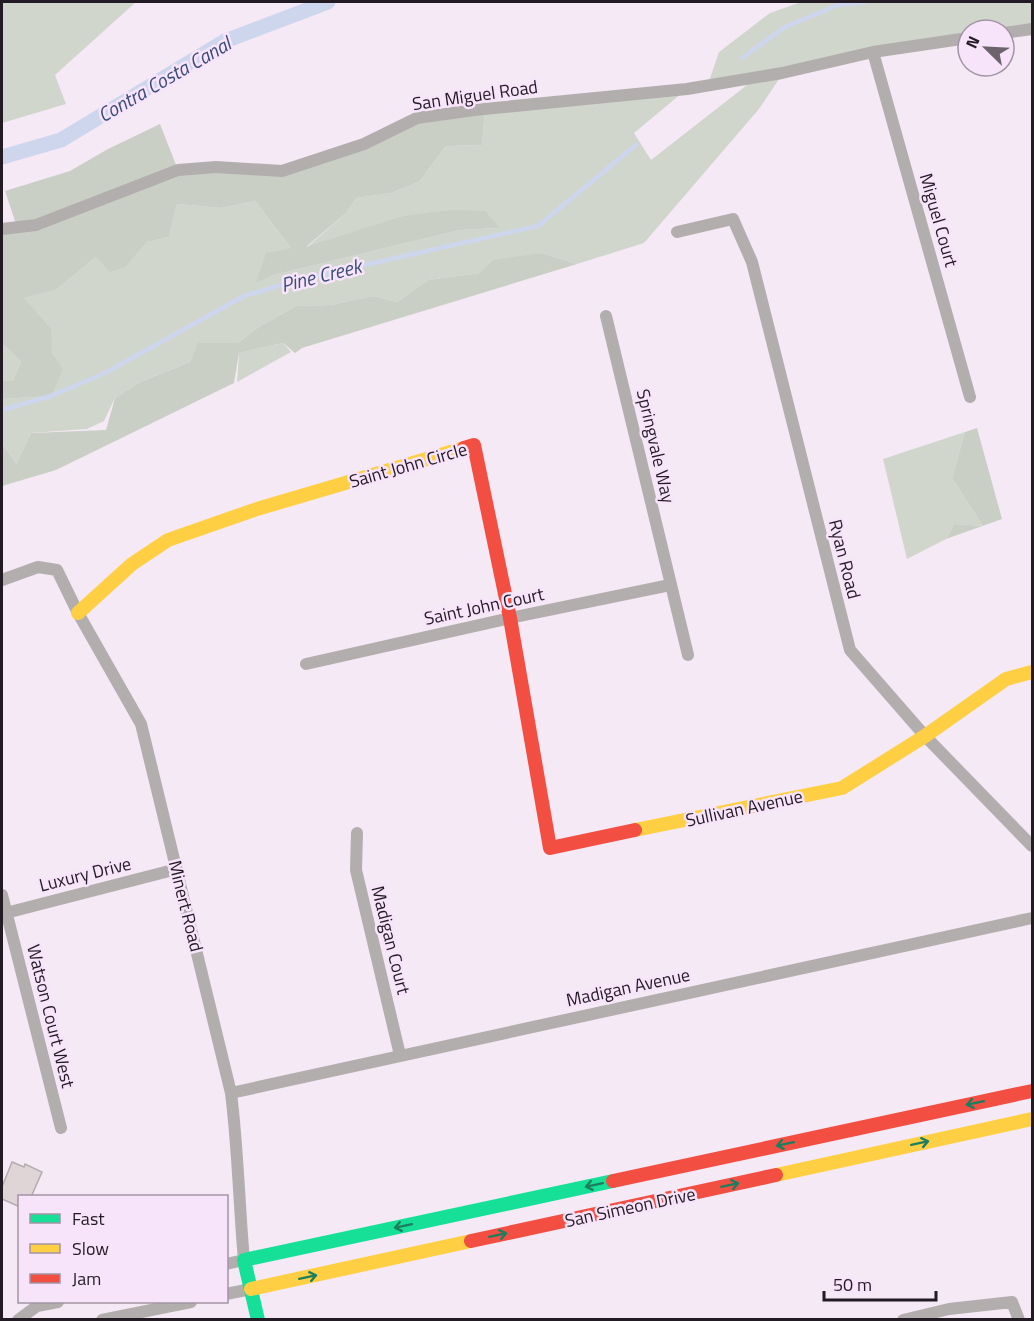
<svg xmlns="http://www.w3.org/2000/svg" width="1034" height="1321" font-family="'Titillium Web',sans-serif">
  <rect width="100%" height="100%" fill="#f4e9f5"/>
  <path fill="#d1d6cd" d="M2,2H136L55,75L66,104L2,123Z
    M801,2H1032V29L968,30V38L783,73L759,109L644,243L577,264L542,253L480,273L428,280L397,302L373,296L331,305L296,306L257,328L238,343H199L190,362L138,383L115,398L104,421L87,429L31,433L16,464L2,443V399L51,396V328L23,298L56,290L96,257L126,267L147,242L169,237L177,204L222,208L255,201L291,248L257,282L274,275L460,230L498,228L486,211L402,216L305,249L346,213L356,198L391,193L419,182L446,146L482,145L485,109L687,89L634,133L651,160L756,78L707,87L719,52L770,13Z
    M283,343L291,352L237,382L239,353Z
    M4,345L21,362L13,381H2V347Z
    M965,432L952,478L983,526L954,524L946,539L907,559L883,459Z"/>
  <path fill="#cacfc5" d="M485,109L482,145L446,146L419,182L391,193L356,198L346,213L306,247L402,216L452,210L486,211L499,228L460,230L274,275L256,283L266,253L291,248L255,201L222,208L177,204L169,237L147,242L126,267L110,272L96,257L56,290L24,298L51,328L52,354L63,369L51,396L2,399V381H13L21,362L4,345L2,347V229L17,227L5,191L70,171L108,149L160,124L178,170L289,169L417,118Z
    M542,253L577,264L302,348L295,353L283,343L239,353L234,383L56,470L2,486V443L16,464L31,433L106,430L115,398L138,383L190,362L198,343H238L257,328L296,306L331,305L373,296L397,302L428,280L480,273L493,260Z
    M977,428L1002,519L946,539L954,524L983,526L952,478L965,432Z"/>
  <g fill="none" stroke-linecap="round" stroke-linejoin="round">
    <path stroke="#ced6ee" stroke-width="4.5" d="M742,58L785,27L838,5L865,2
      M2,410L51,396L105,373L244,296L298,280L538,226L636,145"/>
    <path stroke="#ced6ee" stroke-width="15" d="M2,157L61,140L225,41L328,2"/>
  </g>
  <path fill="#dfd5d6" stroke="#b4acae" stroke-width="1.5" d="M12,1162L24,1167L25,1164L42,1172L31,1197H20V1207L2,1199V1187Z"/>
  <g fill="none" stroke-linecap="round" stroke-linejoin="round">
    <path stroke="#b3aeae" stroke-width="12" d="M1004,33L1032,29
      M873,52L970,397
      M2,229L36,225L178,170L216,167L282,171L364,144L417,118L474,110L687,89L782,73L873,52L968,38
      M677,232L733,219L752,262L850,650L925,736L1032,846
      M606,316L688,655
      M2,580L38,567L57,570L78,613L141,724L231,1093C238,1149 239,1205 244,1260L226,1264
      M306,664L510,618L670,585
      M357,833L356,870L400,1055
      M2,895L61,1128
      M2,914L177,869
      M231,1093L1032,918
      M226,1294L251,1289
      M18,1320L37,1306L58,1302
      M102,1320L191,1302
      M903,1320L949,1309L1012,1302L1019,1320"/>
    <path stroke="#16e098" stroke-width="14" d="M258,1320L244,1260L613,1181"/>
    <path stroke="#ffcf43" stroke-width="14" d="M78,613L132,564L168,540L257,509L464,448
      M635,830L842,788L925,736L1006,679L1032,672
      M776,1175L1032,1119
      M251,1289L471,1241"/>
    <path stroke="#f24e42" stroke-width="14" d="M464,448L474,445L510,618L550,848L635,830
      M613,1181L1032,1091
      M471,1241L776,1175"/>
  </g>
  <defs><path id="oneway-shaft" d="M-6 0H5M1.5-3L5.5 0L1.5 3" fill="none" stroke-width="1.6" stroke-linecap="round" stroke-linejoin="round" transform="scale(1.5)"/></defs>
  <g stroke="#1c7e5e">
    <use href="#oneway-shaft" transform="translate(975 1103) rotate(168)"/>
    <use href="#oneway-shaft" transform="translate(920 1143) rotate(-12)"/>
    <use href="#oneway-shaft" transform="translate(785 1144) rotate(168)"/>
    <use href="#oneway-shaft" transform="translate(594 1185) rotate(168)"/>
    <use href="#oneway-shaft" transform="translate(730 1185) rotate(-12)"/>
    <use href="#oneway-shaft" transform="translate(403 1226) rotate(168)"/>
    <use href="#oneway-shaft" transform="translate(498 1235) rotate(-12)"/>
    <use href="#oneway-shaft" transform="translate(308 1277) rotate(-12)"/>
  </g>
  <g text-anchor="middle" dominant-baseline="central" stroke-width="5" stroke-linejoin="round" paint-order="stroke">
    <g font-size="18" fill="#221b23" stroke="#f8e4fa">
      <text transform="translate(475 95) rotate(-8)">San Miguel Road</text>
      <text transform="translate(939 220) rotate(74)">Miguel Court</text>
      <text transform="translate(656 446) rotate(77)">Springvale Way</text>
      <text transform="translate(408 465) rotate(-16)">Saint John Circle</text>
      <text transform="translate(845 559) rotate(76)">Ryan Road</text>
      <text transform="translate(484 606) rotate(-12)">Saint John Court</text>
      <text transform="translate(744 808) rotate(-12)">Sullivan Avenue</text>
      <text transform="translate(85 874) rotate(-14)">Luxury Drive</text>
      <text transform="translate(186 906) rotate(76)">Minert Road</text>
      <text transform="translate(391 940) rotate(76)">Madigan Court</text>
      <text transform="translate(628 987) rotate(-12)">Madigan Avenue</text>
      <text transform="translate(51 1016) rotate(76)">Watson Court West</text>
      <text transform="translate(630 1207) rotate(-12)">San Simeon Drive</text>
    </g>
    <g font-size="20" font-style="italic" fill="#374d77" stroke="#f8e4fa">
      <text transform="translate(164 79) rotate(-30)">Contra Costa Canal</text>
      <text transform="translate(321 275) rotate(-14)">Pine Creek</text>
    </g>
  </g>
  <rect width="1034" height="1321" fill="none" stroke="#221b23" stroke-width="6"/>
  <rect x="18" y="1195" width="210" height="108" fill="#f8e4fa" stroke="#a294a4" stroke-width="1.5"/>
  <rect x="30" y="1214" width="30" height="9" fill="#16e098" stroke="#a294a4" stroke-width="1.5"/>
  <text x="72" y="1225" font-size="18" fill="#221b23">Fast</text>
  <rect x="30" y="1244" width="30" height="9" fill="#ffcf43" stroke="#a294a4" stroke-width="1.5"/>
  <text x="72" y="1255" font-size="18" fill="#221b23">Slow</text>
  <rect x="30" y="1274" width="30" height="9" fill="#f24e42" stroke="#a294a4" stroke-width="1.5"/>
  <text x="72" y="1285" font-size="18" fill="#221b23">Jam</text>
  <g transform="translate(986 48) rotate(294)"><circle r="28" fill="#f8e4fa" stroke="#a294a4" stroke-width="1.5"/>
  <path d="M0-4.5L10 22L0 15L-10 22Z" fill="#6c636c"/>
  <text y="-9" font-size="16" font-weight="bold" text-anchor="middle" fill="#221b23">N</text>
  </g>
  <path d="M824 1291v9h112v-9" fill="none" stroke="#221b23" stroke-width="3"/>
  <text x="833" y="1291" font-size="18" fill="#221b23" stroke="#f8e4fa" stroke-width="4.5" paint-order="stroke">50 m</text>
</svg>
